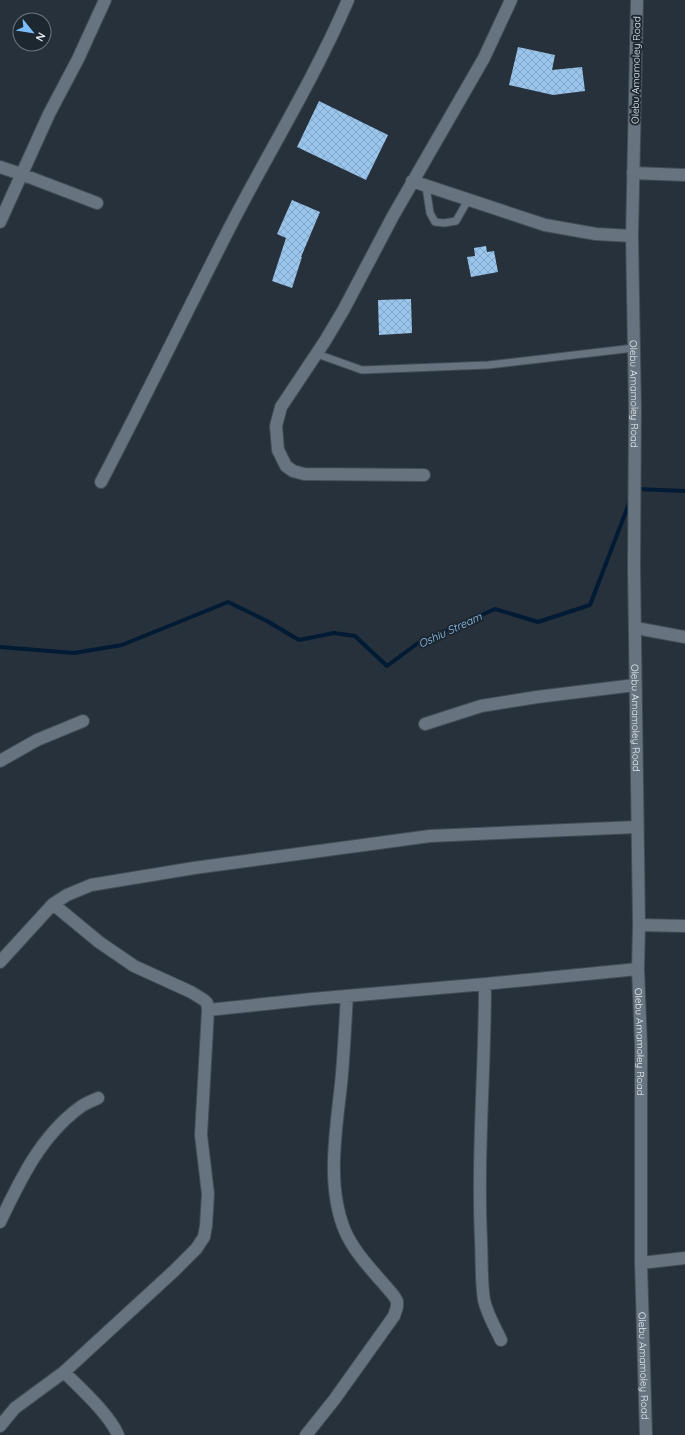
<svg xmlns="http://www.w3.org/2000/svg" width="685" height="1435" font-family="Quicksand,sans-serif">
  <defs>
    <pattern id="building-cross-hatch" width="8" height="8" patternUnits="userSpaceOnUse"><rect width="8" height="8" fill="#99c5ed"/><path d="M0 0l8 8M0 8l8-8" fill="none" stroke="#84a6c4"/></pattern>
  </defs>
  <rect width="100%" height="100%" fill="#27313b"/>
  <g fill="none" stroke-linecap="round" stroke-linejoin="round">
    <path stroke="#001b33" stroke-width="4" d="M637,489L685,491
      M0,647L74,653L122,645L228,602L267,621L299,640L334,633L355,636L387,666L418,643L495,609L538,622L590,605L630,501"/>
  </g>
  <path fill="url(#building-cross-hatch)" d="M518,47L555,55L552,70L582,67L585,91L553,95L509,85Z
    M319,101L388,135L366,180L297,147Z
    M292,200L320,212L301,257H302L292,288L272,281L286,238L277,234Z
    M486,246L487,252L494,251L498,272L471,277L467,257L475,256L474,248Z
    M411,299L412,333L379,335L378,300Z"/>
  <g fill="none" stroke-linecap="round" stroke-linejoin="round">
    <defs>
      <path id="lane" d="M426,187L430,213L435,222L444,223L456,221L468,200
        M317,354L362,370L488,365L634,348"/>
      <path id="street" d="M0,167L21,174L97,203
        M633,173L685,175
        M412,181L545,225L596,234L632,236
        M0,222L49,114L78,59L105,0
        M424,475L304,474L293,471L286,466L278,450L276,426L281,407L325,341L344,309L393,216L484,58L511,0
        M101,482C146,396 188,309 232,223C271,148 315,77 348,0
        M636,628L685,637
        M425,724L481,706L537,697L635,685
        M0,761L37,740L83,721
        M639,925L685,926
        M0,962L53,904L67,895L91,885L194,868L430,836L637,827
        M485,984C485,1070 477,1155 481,1240C482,1260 481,1281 484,1300C487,1314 495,1327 501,1340
        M208,1010L312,999L485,984L638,969
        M0,1222C20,1180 41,1136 79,1108C85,1103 92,1101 98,1098
        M641,1263L685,1258
        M64,1372C81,1389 109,1414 118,1435
        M0,1426L15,1408L64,1372L175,1270L196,1249L204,1237L206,1226L208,1194L201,1135L208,1010L207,1003L204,1000L191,992L134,966L99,942L53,904
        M306,1435L334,1400L394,1316L397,1307V1301L394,1296C377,1275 356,1256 345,1231C326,1186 336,1131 341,1084C344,1055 345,1025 347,996"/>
      <g id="secondary">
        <path id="s1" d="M637,0L632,236L635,410L634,567L639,925L638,969L641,1045V1263L646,1435"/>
      </g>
    </defs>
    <use href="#lane" stroke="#434c54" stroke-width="9"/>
    <use href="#street" stroke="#434c54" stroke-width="14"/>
    <use href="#secondary" stroke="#434c54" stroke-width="14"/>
    <use href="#lane" stroke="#67737e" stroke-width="7"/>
    <use href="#street" stroke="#67737e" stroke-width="12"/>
    <use href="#secondary" stroke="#67737e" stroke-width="12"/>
  </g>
  <g text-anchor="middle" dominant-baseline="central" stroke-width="4" stroke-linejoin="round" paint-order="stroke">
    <g font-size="10" fill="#e6ecf3" stroke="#1d2730">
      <text transform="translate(636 70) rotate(-89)">Olebu Amamoley Road</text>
      <text stroke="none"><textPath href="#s1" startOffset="394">Olebu Amamoley Road</textPath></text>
      <text stroke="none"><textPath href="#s1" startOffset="718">Olebu Amamoley Road</textPath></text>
      <text stroke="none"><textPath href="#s1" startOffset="1042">Olebu Amamoley Road</textPath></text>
      <text stroke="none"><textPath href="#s1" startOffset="1366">Olebu Amamoley Road</textPath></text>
    </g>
    <g font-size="11" font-style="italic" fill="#95c7f4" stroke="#1d2730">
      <text transform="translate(450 630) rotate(-25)">Oshiu Stream</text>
    </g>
  </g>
  <g transform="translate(32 32) rotate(120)"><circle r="19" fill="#1d2730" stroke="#6d767e"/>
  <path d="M0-3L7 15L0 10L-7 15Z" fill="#7cbef9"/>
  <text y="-6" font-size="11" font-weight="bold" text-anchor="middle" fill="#e6ecf3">N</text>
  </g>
</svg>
